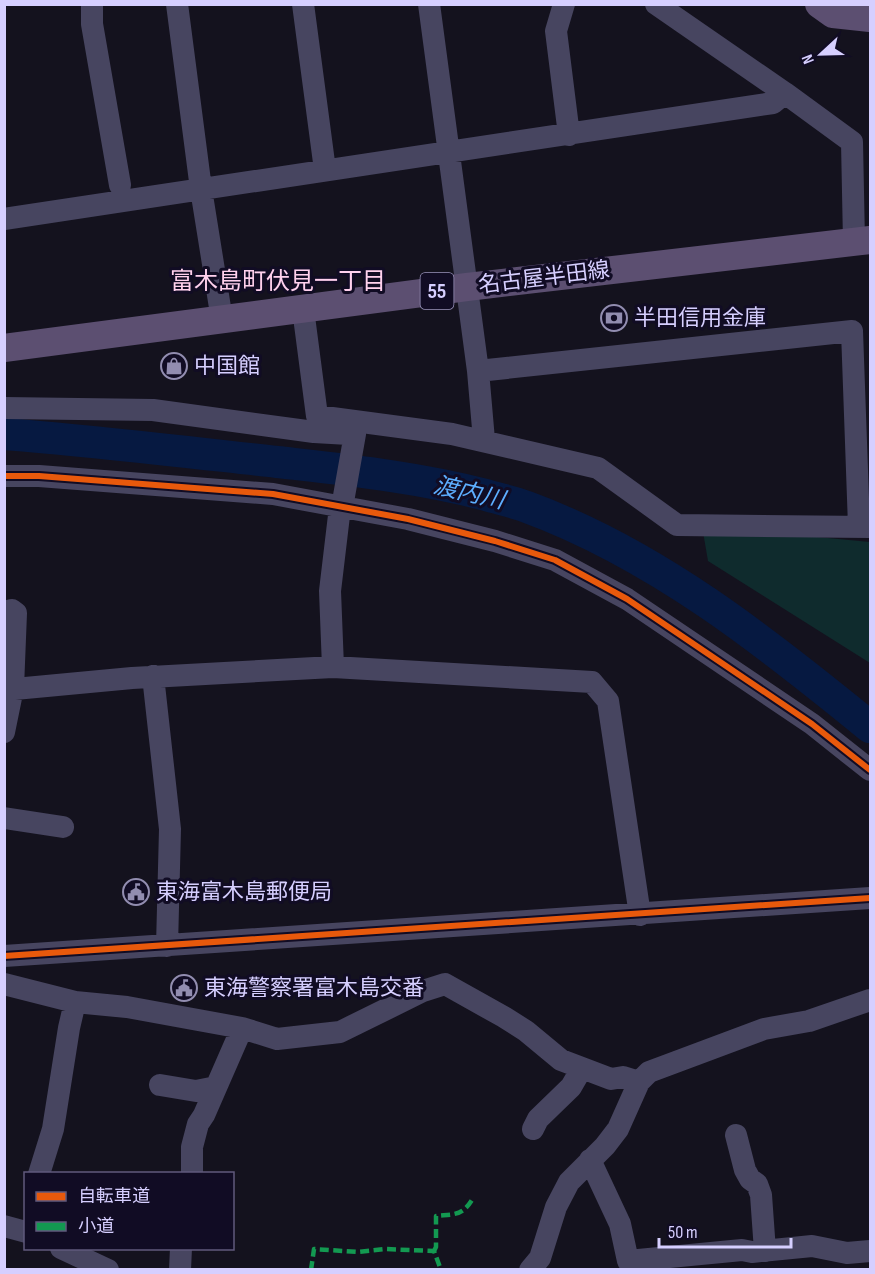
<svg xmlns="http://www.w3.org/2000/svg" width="875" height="1274" font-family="'Sofia Sans Condensed','Noto Sans JP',sans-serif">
  <rect width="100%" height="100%" fill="#14121e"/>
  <path fill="#0f2b2d" d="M702,526L870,542V663L708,561Z"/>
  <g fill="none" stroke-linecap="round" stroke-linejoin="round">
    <path stroke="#061941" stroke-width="32" d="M4,434C95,441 186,452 277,462C347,470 417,477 486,495C499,499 514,502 527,507C655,554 766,642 870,727"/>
    <path stroke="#474560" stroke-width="22" d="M92,4V24L120,185
      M177,4L201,189L222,320
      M303,4L325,170
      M429,4L478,371L484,440
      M564,4L556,31L569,135
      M656,4L785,93L852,142L854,242
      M4,219L773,103L785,93
      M303,309L317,416L452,434L598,468L677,525L870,527
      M478,371L852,331L859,526
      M4,408L153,410L314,432L349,434
      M4,476H39L273,494L408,519L495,541L555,560L627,599L812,724L870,770
      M4,612L12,610L16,613L13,688L4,732
      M333,667L330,591L340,507L344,496L355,434
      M153,676L170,829L167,946
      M4,690L132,678L333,667L592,682L608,701L640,915
      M4,818L63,827
      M4,956L870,898
      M4,984L75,1002L127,1007L242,1028L277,1039L340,1032L423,991L445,984L504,1017L526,1031L561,1060L611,1079L623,1077L639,1082
      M160,1085L196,1091L216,1087
      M533,1129L538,1119L571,1087L582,1068
      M736,1135L745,1170L750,1179L757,1184L761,1195L765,1251
      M590,1160L620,1224L628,1261L742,1250L752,1252L812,1246L847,1253L870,1251
      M39,1174L53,1129L69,1028L75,1002
      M192,1174V1147L198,1124L204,1115L242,1028
      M4,1226L26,1232
      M61,1248L108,1270
      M180,1270L181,1248
      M530,1270L540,1258L556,1207L569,1182L605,1146L618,1129L639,1082L649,1072L764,1029L809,1021L870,1000"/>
    <path stroke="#5c4f71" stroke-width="28" d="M819,4L833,14L870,18
      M4,348L467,287L870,240"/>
    <path stroke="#139951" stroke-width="4.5" stroke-dasharray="9 4.5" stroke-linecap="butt" d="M434,1251L436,1247V1216C454,1214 462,1216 472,1200
      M311,1270L314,1249L358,1252L385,1249L434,1251L441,1270"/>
    <defs>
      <path id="cycleway" d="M4,476H39L273,494L408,519L495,541L555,560L627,599L812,724L870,770
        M4,956L870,898"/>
    </defs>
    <use href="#cycleway" stroke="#110c24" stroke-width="10"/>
    <use href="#cycleway" stroke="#e8590c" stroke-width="6"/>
  </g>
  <defs>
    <symbol id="bank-ring" viewBox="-11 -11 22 22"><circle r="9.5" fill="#110c24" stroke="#928db0" stroke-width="1.5"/><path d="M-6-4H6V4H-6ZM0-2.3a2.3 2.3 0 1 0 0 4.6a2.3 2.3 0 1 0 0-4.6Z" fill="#928db0"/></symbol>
    <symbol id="shop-ring" viewBox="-11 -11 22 22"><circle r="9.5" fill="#110c24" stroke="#928db0" stroke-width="1.5"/><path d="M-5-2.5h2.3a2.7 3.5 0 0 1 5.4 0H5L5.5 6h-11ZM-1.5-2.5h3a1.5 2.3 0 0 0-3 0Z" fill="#928db0"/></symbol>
    <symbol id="civic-ring" viewBox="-11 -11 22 22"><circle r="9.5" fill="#110c24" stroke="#928db0" stroke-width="1.5"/><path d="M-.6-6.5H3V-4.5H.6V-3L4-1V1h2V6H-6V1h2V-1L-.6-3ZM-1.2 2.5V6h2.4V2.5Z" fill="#928db0"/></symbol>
  </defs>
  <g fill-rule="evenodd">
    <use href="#bank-ring" x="599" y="303" width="30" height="30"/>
    <use href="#shop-ring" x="159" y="351" width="30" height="30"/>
    <use href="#civic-ring" x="121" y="877" width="30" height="30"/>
    <use href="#civic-ring" x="169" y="973" width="30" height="30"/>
  </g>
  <g text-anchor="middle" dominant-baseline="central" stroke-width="6" stroke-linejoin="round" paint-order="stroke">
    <rect fill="#110c24" stroke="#9b94bd" stroke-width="1.5" x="420.5" y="273" width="33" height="36" rx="4.5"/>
    <g font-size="21" font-weight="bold" fill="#d6cfff">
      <text x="437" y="291">55</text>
    </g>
    <g font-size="22" fill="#d6cfff" stroke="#110c24">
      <text transform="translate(544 278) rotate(-7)">名古屋半田線</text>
    </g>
    <g font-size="22" fill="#d6cfff" stroke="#110c24" text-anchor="start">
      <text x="634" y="318">半田信用金庫</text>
      <text x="194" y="366">中国館</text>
      <text x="156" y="892">東海富木島郵便局</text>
      <text x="204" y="988">東海警察署富木島交番</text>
    </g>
    <g font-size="24" fill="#ffd1ed" stroke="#110c24">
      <text x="278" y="281">富木島町伏見一丁目</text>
    </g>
    <g font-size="24" font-style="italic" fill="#5daeff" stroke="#110c24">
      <text transform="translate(469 493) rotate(13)">渡内川</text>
    </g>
  </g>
  <rect width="875" height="1274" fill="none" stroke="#d6cfff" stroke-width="12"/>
  <rect x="24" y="1172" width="210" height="78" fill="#110c24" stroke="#605a7c" stroke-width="1.5"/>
  <rect x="36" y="1192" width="30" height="9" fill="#e8590c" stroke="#605a7c" stroke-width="1.5"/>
  <text x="78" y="1202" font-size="18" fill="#d6cfff">自転車道</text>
  <rect x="36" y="1222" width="30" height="9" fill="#139951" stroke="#605a7c" stroke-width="1.5"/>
  <text x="78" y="1232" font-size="18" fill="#d6cfff">小道</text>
  <g transform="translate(821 54) rotate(248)" stroke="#110c24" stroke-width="4.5" paint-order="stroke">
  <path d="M0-4.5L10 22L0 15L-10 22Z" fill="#d6cfff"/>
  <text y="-9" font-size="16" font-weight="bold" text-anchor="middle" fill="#d6cfff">N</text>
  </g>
  <path d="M659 1238v9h132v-9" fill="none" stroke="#d6cfff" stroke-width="3"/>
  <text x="668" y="1238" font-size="18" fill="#d6cfff" stroke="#110c24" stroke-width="4.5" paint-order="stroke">50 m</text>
</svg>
